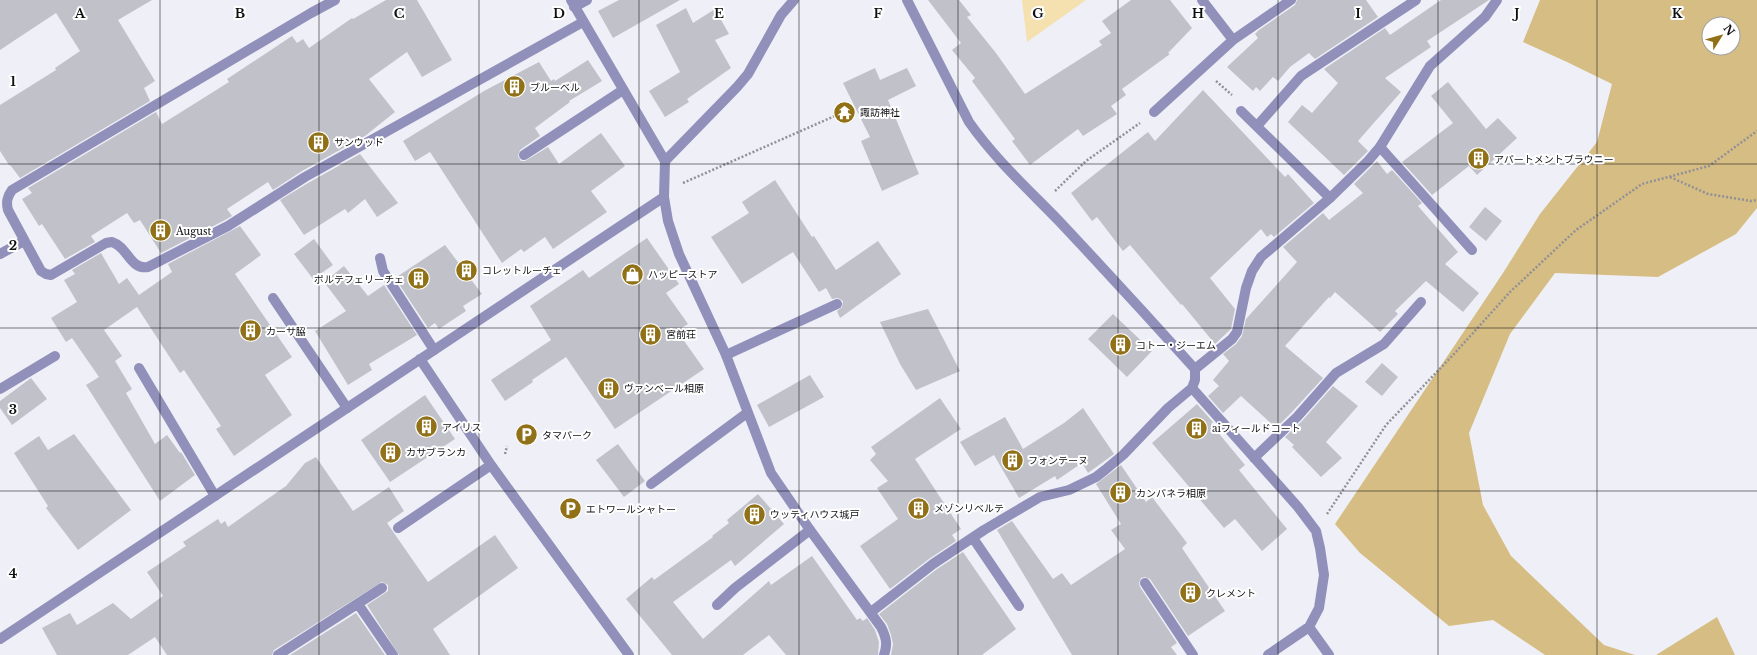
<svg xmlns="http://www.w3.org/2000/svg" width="1757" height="655" font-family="'Libre Baskerville','Noto Sans JP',serif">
  <rect width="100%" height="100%" fill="#efeff7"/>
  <path fill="#f5e0af" d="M1022,0H1086L1027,42Z"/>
  <path fill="#d6bd83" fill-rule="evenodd" d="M1540,0H1757V208L1736,234L1658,277L1555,273L1510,334L1469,433L1483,505L1511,556L1604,645L1635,655H1545L1493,620L1449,626L1360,553L1335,524L1503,273L1540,214L1597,142L1612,84L1567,62L1523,42ZM1709,24H1733V48H1709Z
    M1717,617L1735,655H1656Z"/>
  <path fill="#c1c2c9" d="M0,0H152L118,20L155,81L144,88L150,101L20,178L11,166L9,165L0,151V105L56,70L55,68L80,51L56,13L0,50Z
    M386,0H417L452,60L422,77L407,52L369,79L395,112L365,136L302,171L273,190L268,182L227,209L232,216L225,220L161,253L140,220L134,223L127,213L91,236L95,242L65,259L42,224L39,226L22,199L32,193L28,188L156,112L162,124L229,82L227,79L292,36L297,43L303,39L309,48L352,18L353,19Z
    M619,0H680L613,38L598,11Z
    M928,0H959L971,15L967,17L996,53L1025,94L1102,45L1099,41L1111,33L1102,21L1131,0H1170L1192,28L1168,53L1170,54L1122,89L1126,95L1111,106L1117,114L1083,136L1078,129L1030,165L1012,141L1015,139L972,81L975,78L952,50L961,43Z
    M1297,0H1366L1378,17L1315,59L1309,53L1290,67L1278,81L1273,77L1260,91L1256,87L1253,91L1227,67L1258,38L1255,34L1259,30L1295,5Z
    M1441,0H1489L1427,41L1431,47L1385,78L1401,92L1358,141L1368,151L1344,175L1288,122L1302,105L1312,113L1338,83L1324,69L1385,28L1390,35Z
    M686,8L693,23L715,9L729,34L715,40L731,68L687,99L689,102L665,117L649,91L680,72L656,25Z
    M588,60L602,81L569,101L570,102L535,128L540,136L520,150L518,156L521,161H525L548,147L559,164L601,133L625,166L591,191L607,212L553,249L545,237L524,252L521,249L502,263L430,152L415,161L403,141L484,91L539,62L551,81L554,79L555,81Z
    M875,68L880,80L907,68L916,86L888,100L919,174L882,191L861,141L870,137L843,83Z
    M1448,82L1486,129L1498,118L1517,138L1477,175L1469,166L1432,195L1402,162L1453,123L1431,96Z
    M1203,90L1285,177L1288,174L1314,203L1274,237L1271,234L1267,237L1261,229L1210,278L1235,309L1231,329L1215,344L1182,304L1181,305L1130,245L1123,251L1097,217L1092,221L1071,193L1148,132L1155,141Z
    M360,154L398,203L377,217L365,199L348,213L345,209L304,235L280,200L308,183Z
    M1377,161L1387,174L1392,170L1422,203L1418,206L1458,252L1445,264L1479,293L1463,312L1426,281L1395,311L1398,314L1380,332L1335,292L1330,298L1329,297L1285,346L1323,378L1292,412L1276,428L1241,396L1223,413L1208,396L1219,386L1213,380L1229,361L1223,354L1236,344L1242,336L1246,319L1297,262L1283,247L1323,213L1329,220L1363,193L1354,184Z
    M775,180L812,237L814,236L836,270L878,241L901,274L840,318L837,311L842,307L843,301L838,298L832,299L826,288L819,292L793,252L742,284L711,237L749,213L742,202Z
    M1485,207L1502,221L1486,241L1469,227Z
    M240,226L261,255L235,274L292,357L265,375L292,415L234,456L216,429L221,426L184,370L180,373L137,307L104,330L122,356L115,361L132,389L126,393L155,444L167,435L180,453L181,452L195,475L160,501L86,385L99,377L72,338L66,342L51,318L77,302L64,280L75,274L72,270L101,253L119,284L127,278L139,295L172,272L168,264Z
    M647,238L679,284L666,293L688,324L677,331L704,369L615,429L566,357L532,380L533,382L505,401L491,380L551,340L530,306L583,270L589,278Z
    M314,239L333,265L313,279L294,254Z
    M445,245L482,294L463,306L466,311L439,329L435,323L428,328L395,278Z
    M344,266L368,296L384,285L417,335L369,364L372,370L348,385L315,331L346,311L324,282Z
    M928,309L960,371L916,390L900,364L880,322Z
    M1113,314L1152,351L1127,377L1088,339Z
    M1382,363L1398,377L1382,396L1365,382Z
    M810,375L824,397L769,427L757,405Z
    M31,378L47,399L12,425L0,408V401Z
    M1333,386L1358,406L1326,442L1342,458L1321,477L1292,447L1294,445L1285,437L1302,421Z
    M425,395L455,439L390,482L361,440Z
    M940,398L961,429L915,459L961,529L952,535L956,541L929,559L890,589L860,546L898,519L877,488L888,481L870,460L876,454L871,447Z
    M1197,404L1213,422L1211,424L1245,465L1239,470L1287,529L1262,551L1235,519L1224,528L1152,443Z
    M1083,408L1114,454L1088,473L1082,463L1057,480L1055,476L1019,498L994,455L975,466L960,442L1005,417L1023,449L1064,423Z
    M74,434L131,510L78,550L46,508L48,506L14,453L39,436L48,450Z
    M618,444L645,481L624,497L596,460Z
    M316,457L353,511L389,487L404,511L387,523L428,582L495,535L518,568L433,629L450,655H399L367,605L388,591V585L382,582L274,650L272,655H167L155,637L128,655H57L42,628L70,613L77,625L113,603L131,619L163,596L147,572L186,546L183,542L218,519L221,524L225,521L228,527L286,486L305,463Z
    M1121,465L1146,502L1152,497L1187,543L1182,548L1225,611L1188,636L1150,579L1145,577L1141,578L1139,583L1140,587L1177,643L1171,647L1177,655H1072L997,530L1012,521L1053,579L1062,573L1071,585L1125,549L1111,530L1121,524L1096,484Z
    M758,494L784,524L735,566L731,560L673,602L703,639L769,581L771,585L812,556L857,620L860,618L863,621L867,618L875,630L879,642L878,655H786L769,635L743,655H672L626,599L652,577L654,580L713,537L712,536L729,523L727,520Z
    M963,552L1016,629L982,655H891L893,644L891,635L887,624L879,614L937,569Z
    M356,613L385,655H290Z"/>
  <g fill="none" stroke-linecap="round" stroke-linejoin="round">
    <path stroke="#909096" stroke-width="2.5" stroke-dasharray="2 2" stroke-linecap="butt" d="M1216,81L1232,95
      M1670,177L1708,194L1751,201L1757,200
      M683,183L846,111
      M1055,191L1086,161L1140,123
      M505,454L507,446
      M1327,514L1386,425L1454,354L1510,292L1576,230L1642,184L1709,166L1757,131"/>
    <path stroke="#9090bb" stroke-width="10" d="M335,0L311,13L12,190C7,197 6,202 8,210L41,271L46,274L51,275L106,243L112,242C128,247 130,270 148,267L228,226L305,177L583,22
      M1202,0L1233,40
      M574,7L587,0
      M1241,111L1330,198
      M1154,112L1233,40L1291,0
      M1257,126L1301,76L1310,70L1416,0
      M1380,147L1472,250
      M524,155L623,90
      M0,254L24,241
      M380,258L383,271L434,350
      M273,298L347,408
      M726,355L837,304
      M139,368L215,496
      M1192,388L1298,507L1316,531L1320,548L1324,575L1319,608L1309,627L1268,655
      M0,389L55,356
      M1254,458L1297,417L1336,373L1384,344L1421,302
      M973,538L1019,606
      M1145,583L1193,655
      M358,604L393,655
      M717,605L735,588L810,530
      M871,612L933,564L984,530L1040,497L1069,490L1096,477L1105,470L1123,455L1168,408L1192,388L1195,380V369
      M1309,627L1329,655
      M278,655L382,588"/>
    <path stroke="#9090bb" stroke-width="10" d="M907,0L969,122C995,159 1028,189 1059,221C1105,270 1150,319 1195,369L1232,339L1237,332L1246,288L1252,271L1261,257L1330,198L1368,161L1380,147L1430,66L1485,17L1497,0
      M664,197L668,221L679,254L726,355L771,473L810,530L881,627C886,637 888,644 884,655
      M420,359L491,465L629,655
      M651,484L747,413
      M398,528L491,465
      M0,639L664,197L665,161"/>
    <path stroke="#9090bb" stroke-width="10" d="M571,0L665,161L737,87L748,74L781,15L794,0"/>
  </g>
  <path fill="none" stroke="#101013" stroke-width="1" stroke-opacity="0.55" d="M160,0V655M319,0V655M479,0V655M639,0V655M799,0V655M958,0V655M1118,0V655M1278,0V655M1438,0V655M1597,0V655M0,164H1757M0,328H1757M0,491H1757"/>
  <defs>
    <symbol id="building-disc" viewBox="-11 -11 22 22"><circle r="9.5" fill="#917117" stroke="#fff"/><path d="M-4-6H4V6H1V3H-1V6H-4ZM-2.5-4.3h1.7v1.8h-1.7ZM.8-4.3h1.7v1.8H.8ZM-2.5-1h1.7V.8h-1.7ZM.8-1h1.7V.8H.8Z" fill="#fff"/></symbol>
    <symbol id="temple-disc" viewBox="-11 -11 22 22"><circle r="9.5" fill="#917117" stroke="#fff"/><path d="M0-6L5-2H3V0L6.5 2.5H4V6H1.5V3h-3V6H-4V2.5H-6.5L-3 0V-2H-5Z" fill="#fff"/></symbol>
    <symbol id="shop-disc" viewBox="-11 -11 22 22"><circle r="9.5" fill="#917117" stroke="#fff"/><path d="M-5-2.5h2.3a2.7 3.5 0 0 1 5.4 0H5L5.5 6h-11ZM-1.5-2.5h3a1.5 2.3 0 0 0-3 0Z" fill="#fff"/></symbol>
    <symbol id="parking-disc" viewBox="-11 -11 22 22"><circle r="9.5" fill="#917117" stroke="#fff"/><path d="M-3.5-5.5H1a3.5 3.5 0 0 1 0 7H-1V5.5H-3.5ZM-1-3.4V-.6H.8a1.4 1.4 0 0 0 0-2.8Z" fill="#fff"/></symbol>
  </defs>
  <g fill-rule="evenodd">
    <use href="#building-disc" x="502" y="74" width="25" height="25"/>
    <use href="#temple-disc" x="832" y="100" width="25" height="25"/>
    <use href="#building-disc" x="306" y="130" width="25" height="25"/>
    <use href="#building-disc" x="1466" y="146" width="25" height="25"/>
    <use href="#building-disc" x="148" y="218" width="25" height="25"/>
    <use href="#building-disc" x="454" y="258" width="25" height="25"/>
    <use href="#shop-disc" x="620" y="262" width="25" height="25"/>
    <use href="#building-disc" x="406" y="266" width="25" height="25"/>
    <use href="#building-disc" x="238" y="318" width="25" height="25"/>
    <use href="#building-disc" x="638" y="322" width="25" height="25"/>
    <use href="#building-disc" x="1108" y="332" width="25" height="25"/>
    <use href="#building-disc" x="596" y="376" width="25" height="25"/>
    <use href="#building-disc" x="414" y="414" width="25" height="25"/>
    <use href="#building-disc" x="1184" y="416" width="25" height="25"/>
    <use href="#parking-disc" x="514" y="422" width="25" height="25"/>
    <use href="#building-disc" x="378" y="440" width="25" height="25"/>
    <use href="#building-disc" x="1000" y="448" width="25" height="25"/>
    <use href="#building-disc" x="1108" y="480" width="25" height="25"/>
    <use href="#building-disc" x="906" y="496" width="25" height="25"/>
    <use href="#parking-disc" x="558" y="496" width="25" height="25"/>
    <use href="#building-disc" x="742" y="502" width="25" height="25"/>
    <use href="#building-disc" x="1178" y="580" width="25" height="25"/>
  </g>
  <g text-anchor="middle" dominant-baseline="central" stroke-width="4" stroke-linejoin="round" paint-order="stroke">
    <g font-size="10" fill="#101013" stroke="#fff" text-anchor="start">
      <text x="530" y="87">ブルーベル</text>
      <text x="860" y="112">諏訪神社</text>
      <text x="334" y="142">サンウッド</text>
      <text x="1494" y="159">アパートメントブラウニー</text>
      <text x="176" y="231">August</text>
      <text x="482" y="270">コレットルーチェ</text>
      <text x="648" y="274">ハッピーストア</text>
      <text x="404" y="279" text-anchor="end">ポルテフェリーチェ</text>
      <text x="266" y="331">カーサ脇</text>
      <text x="666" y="334">宮前荘</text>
      <text x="1136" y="345">コトー・ジーエム</text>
      <text x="624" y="388">ヴァンベール相原</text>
      <text x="442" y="427">アイリス</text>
      <text x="1212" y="428">aiフィールドコート</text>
      <text x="542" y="435">タマパーク</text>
      <text x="406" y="452">カサブランカ</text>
      <text x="1028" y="460">フォンテーヌ</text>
      <text x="1136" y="493">カンパネラ相原</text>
      <text x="934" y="508">メゾンリベルテ</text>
      <text x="586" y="509">エトワールシャトー</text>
      <text x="770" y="514">ウッティハウス城戸</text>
      <text x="1206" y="593">クレメント</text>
    </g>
  </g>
  <g font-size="13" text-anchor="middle" font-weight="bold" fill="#101013" stroke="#fff" stroke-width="4" stroke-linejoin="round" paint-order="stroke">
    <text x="80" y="18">A</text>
    <text x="240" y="18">B</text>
    <text x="399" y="18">C</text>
    <text x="559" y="18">D</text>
    <text x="719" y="18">E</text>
    <text x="878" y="18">F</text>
    <text x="1038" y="18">G</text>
    <text x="1198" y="18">H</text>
    <text x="1358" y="18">I</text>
    <text x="1517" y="18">J</text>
    <text x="1677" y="18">K</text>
    <text x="13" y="86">1</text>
    <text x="13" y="250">2</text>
    <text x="13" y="414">3</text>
    <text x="13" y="578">4</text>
  </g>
  <g transform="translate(1721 36) rotate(53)"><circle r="19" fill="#ffffff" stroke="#9f9fa1"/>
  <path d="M0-3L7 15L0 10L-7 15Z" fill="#917117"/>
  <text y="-6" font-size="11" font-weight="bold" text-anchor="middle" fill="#101013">N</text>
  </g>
</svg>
